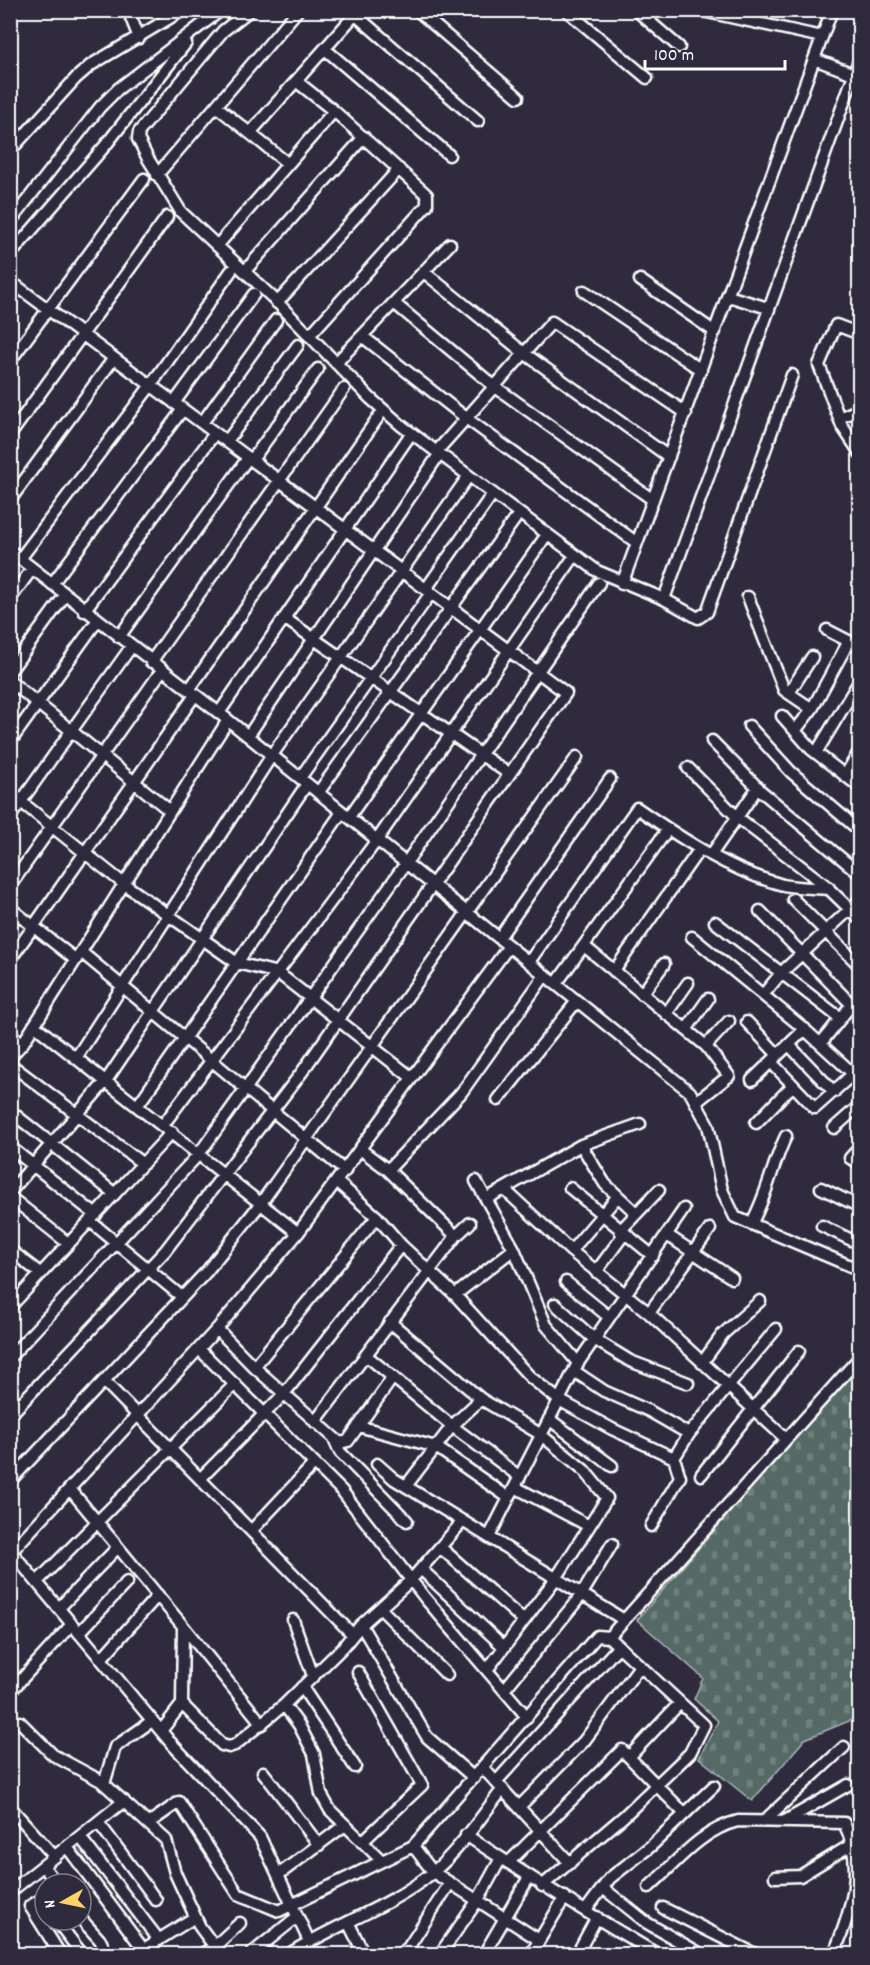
<svg xmlns="http://www.w3.org/2000/svg" width="870" height="1965" font-family="Dekko,sans-serif">
  <defs>
    <pattern id="cemetery-stones" width="16" height="16" patternUnits="userSpaceOnUse" patternTransform="scale(1.5)"><rect width="16" height="16" fill="#556b66"/><path d="M2 7V4a2 2 0 0 1 4 0v3zM10 15v-3a2 2 0 0 1 4 0v3z" fill="#6e817d"/></pattern>
  </defs>
  <rect width="100%" height="100%" fill="#2f2a3d"/>
  <filter id="ink" filterUnits="userSpaceOnUse"><feTurbulence type="fractalNoise" baseFrequency=".0167" numOctaves="2"/><feDisplacementMap in="SourceGraphic" scale="12" xChannelSelector="R" yChannelSelector="G"/><feConvolveMatrix kernelMatrix="1 2 1 2 8 2 1 2 1" color-interpolation-filters="sRGB"/></filter>
  <g filter="url(#ink)">
    <path fill="url(#cemetery-stones)" stroke="#aab5b2" stroke-width="1.5" d="M859,1362V1717L805,1739L752,1801L699,1758L718,1721L694,1699L703,1678L637,1620Z"/>
    <g fill="none" stroke-linecap="round" stroke-linejoin="round">
      <defs>
        <path id="minor" d="M128,10L139,38
          M250,10L223,31L139,132L138,139L147,157L181,212L274,299L370,398L402,426L597,571L664,599L698,618L707,612L792,375
          M350,10L478,121
          M417,10L518,97
          M566,10L647,78
          M636,10L679,47
          M698,10L822,37
          M325,49L449,155
          M814,59L859,76
          M296,81L334,111L427,195V205L309,336
          M216,106L287,163
          M250,133L359,10
          M10,151L76,78L91,65L183,10
          M157,175L298,10
          M10,222L100,107L118,89L221,10
          M217,246L334,111
          M10,255L105,146L186,43
          M245,271L364,137
          M424,272L524,353L669,457
          M640,280L715,332
          M10,281L566,693L302,1072L165,1251L10,1415
          M584,291L701,370
          M728,296L768,308
          M277,303L399,169
          M394,303L494,386L653,500
          M860,334L836,325L819,365L842,426L860,453
          M362,336L466,418L637,543
          M10,361L144,179
          M336,363L450,244
          M174,403L254,294
          M839,418L860,409
          M202,423L276,320
          M10,435L167,217
          M227,441L298,345
          M437,451L552,322L686,413
          M252,460L318,369
          M10,500L114,358
          M10,551L228,720L690,1092L708,1125L722,1190L735,1217L860,1270
          M20,559L151,385L231,271
          M52,584L183,409
          M622,584L832,10
          M426,589L489,499
          M748,597L784,690L812,709
          M10,599L32,569
          M664,599L860,58
          M84,611L215,433
          M284,618L509,774
          M827,630L860,647
          M119,637L248,458
          M151,662L344,389
          M10,671L65,595
          M10,681L170,811
          M189,690L379,416
          M789,693L812,657
          M219,713L408,438
          M782,716L811,749L860,787
          M749,726L791,772L860,831
          M795,731L812,709L849,641
          M248,736L436,459
          M712,741L761,791L860,874
          M10,742L97,621
          M816,753L860,680
          M688,768L737,817L829,888
          M845,776L860,750
          M300,778L431,593
          M10,793L124,884L237,963L278,973L411,1077
          M318,793L515,519
          M10,817L131,647
          M349,817L543,540
          M711,855L758,787
          M10,886L162,670
          M793,899L860,966
          M10,908L76,960
          M760,911L860,1013
          M715,922L840,1018
          M692,937L802,1027L860,1080
          M499,938L610,779
          M584,946L706,1046L729,1076L696,1102
          M81,952L345,1171
          M10,960L195,695
          M529,962L637,808C682,839 730,871 783,885C798,888 814,888 829,889L860,919
          M614,971L699,850
          M556,984L668,829
          M642,994L664,964
          M763,995L782,972L860,900
          M666,1014L688,983
          M747,1022L778,1055
          M34,1025L298,1233
          M686,1030L708,999
          M10,1035L23,1043
          M821,1043L852,1004
          M789,1045L834,1092
          M706,1046L729,1021
          M10,1057L23,1043L228,720
          M76,1058L272,755L465,481
          M771,1062L815,1108L853,1074
          M10,1064L143,1164
          M752,1080L805,1029
          M498,1100L577,1001
          M138,1105L342,812
          M10,1111L115,1194
          M756,1123L793,1085
          M163,1125L377,840L571,561
          M834,1128L860,1105
          M581,1145L605,1184L636,1213
          M10,1147L96,1215
          M860,1147L850,1158L860,1163
          M360,1149L388,1170L456,1236
          M388,1170L461,1093L545,975
          M476,1181L514,1249L546,1325L578,1363
          M337,1182L377,1217L401,1245L455,1295L530,1377L559,1400L612,1429L674,1458L680,1477L651,1526
          M570,1188L653,1256
          M821,1188L860,1207
          M505,1190L571,1251L649,1313L786,1439
          M10,1192L106,1081L307,784
          M10,1197L69,1244
          M486,1199L581,1145L640,1124
          M90,1221L182,1297
          M751,1224C767,1196 772,1165 786,1136
          M822,1226L860,1244
          M620,1231L659,1190
          M667,1235L732,1278
          M10,1250L41,1274
          M571,1251L618,1196
          M596,1272L624,1234
          M566,1282L609,1317
          M455,1295L514,1249
          M555,1304L594,1339L630,1361L688,1383
          M10,1307L172,1132
          M649,1313L710,1229
          M390,1322L481,1399L540,1434L584,1470L607,1498L557,1577L487,1670
          M217,1329L254,1367L340,1443L348,1441L393,1377
          M199,1349L342,1491L425,1598L527,1717
          M367,1356L452,1426L520,1477
          M10,1357L199,1154L406,863L599,583
          M702,1363L723,1334L760,1301
          M254,1367L377,1217
          M574,1371L604,1391L649,1411L689,1434
          M104,1381L353,1635
          M549,1419L612,1466
          M315,1422L456,1236L470,1223
          M358,1426L436,1447L509,1498
          M334,1439L340,1452L407,1521
          M674,1458L689,1434L776,1329
          M377,1464L394,1479L624,1620
          M701,1475L799,1351
          M200,1479L284,1394L401,1245
          M10,1481L207,1271L261,1203L577,757
          M406,1486L452,1426L481,1399
          M515,1487L589,1526
          M70,1489L183,1626L182,1704L161,1731
          M251,1531L314,1464
          M489,1537L578,1363L684,1209
          M440,1547L524,1621
          M10,1550L171,1743L260,1837L309,1941
          M10,1553L217,1329L298,1233L509,946
          M421,1569L504,1647
          M37,1582L235,1384
          M59,1608L118,1547
          M380,1608L447,1675
          M293,1620L313,1676
          M361,1625L427,1737L474,1778
          M183,1626L262,1724
          M79,1633L127,1582
          M609,1637L860,1357
          M101,1659L158,1595
          M358,1672L422,1785L362,1842
          M302,1687L355,1767
          M504,1690L580,1597L612,1544
          M10,1692L72,1624
          M182,1704L222,1745L229,1747L235,1745L284,1705L343,1647L361,1625L411,1580L463,1521
          M284,1705L299,1725L314,1754L321,1794L330,1810L382,1861
          M20,1722L53,1755L101,1781L166,1840L175,1873L200,1927L220,1954
          M629,1757L680,1703
          M483,1768L570,1863
          M263,1772L319,1845
          M496,1782L619,1646
          M104,1784L115,1747L152,1721
          M520,1806L584,1741L640,1666
          M10,1807L55,1857
          M764,1821L844,1747
          M785,1821L848,1785
          M98,1822L156,1900
          M149,1823L179,1802L238,1894L279,1911L413,1846L597,1636L609,1637L704,1725L690,1753L623,1817L542,1886
          M466,1835C529,1877 592,1916 657,1954
          M80,1837L159,1940
          M413,1846L433,1872L539,1940
          M67,1847L144,1950
          M508,1863L622,1750L685,1814
          M44,1867L57,1884
          M278,1875L345,1825
          M775,1877L800,1876L854,1843
          M649,1887C676,1863 701,1830 738,1821L844,1823C866,1867 851,1911 834,1954
          M603,1888L647,1923L701,1954
          M10,1892L124,1801
          M45,1897L30,1906L60,1954
          M663,1908L755,1954
          M586,1910L610,1878L651,1846L714,1786
          M81,1919L100,1940L107,1954
          M56,1920L82,1954
          M348,1922L364,1954
          M136,1954L195,1917
          M202,1954L214,1947L240,1923
          M251,1954L297,1917
          M289,1954C335,1924 389,1908 432,1873C459,1851 481,1816 503,1789
          M400,1954L408,1948L450,1883
          M440,1954L478,1900L501,1858
          M484,1954L529,1877
          M531,1954L565,1897
          M577,1954L597,1917"/>
      </defs>
      <use href="#minor" stroke="#fff" stroke-width="15"/>
      <use href="#minor" stroke="#2f2a3d" stroke-width="10"/>
    </g>
  </g>
  <rect width="870" height="1965" fill="none" stroke="#2f2a3d" stroke-width="36"/>
  <rect x="18" y="18" width="834" height="1929" fill="none" stroke="#fff" stroke-width="2" filter="url(#ink)"/>
  <g transform="translate(63 1902) rotate(261)"><circle r="28" fill="#2f2a3d" stroke="#827f8b" stroke-width="1.5"/>
  <path d="M0-4.5L10 22L0 15L-10 22Z" fill="#ffd166"/>
  <text y="-9" font-size="16" font-weight="bold" text-anchor="middle" fill="#ffffff">N</text>
  </g>
  <path d="M645 60v9h140v-9" fill="none" stroke="#ffffff" stroke-width="3"/>
  <text x="654" y="60" font-size="18" fill="#ffffff" stroke="#2f2a3d" stroke-width="4.5" paint-order="stroke">100 m</text>
</svg>
